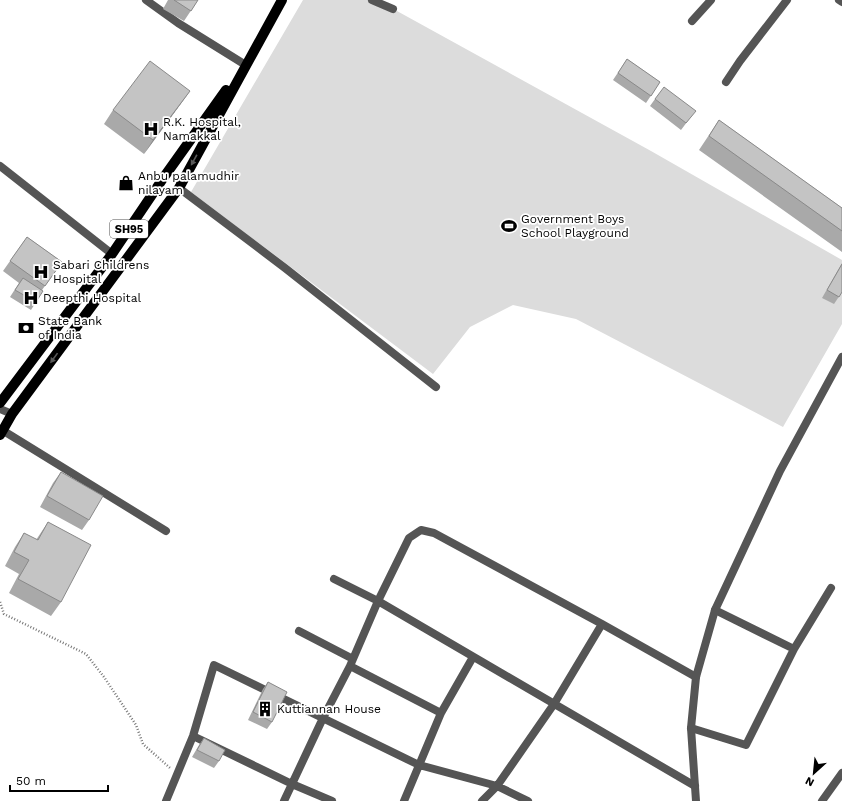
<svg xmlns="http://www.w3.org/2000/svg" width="842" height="801" font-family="'Work Sans',sans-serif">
  <rect width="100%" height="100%" fill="#fff"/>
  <path fill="#dcdcdc" d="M303,0H377L651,151L842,260V324L783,427L576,319L513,305L470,327L433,374L191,192Z"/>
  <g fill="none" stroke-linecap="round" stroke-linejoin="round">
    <path stroke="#777" stroke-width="2.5" stroke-dasharray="1 2" stroke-linecap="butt" d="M0,602L4,614L86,654L104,677L136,725L143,744L170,768"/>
    <path stroke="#555" stroke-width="8" d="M146,0L178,23L244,64
      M372,0L393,9
      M692,21L711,0
      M726,82L740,61L787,0
      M0,166L112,254
      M179,188L285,268L436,387
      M2,430L166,531
      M334,579L378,601L695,786
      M715,610L794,649
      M299,631L353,659
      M350,666L441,713
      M691,728L746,745L794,649L831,588
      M193,736L292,784L332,801
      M166,801L193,736L214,665L419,765L497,786L528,801
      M284,801L323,718L350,666L378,601L409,538L421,530L434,533L602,624L696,677
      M404,801L441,713L473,657
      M482,801L497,786L554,704L602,624
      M822,801L842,773"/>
    <path stroke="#555" stroke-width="8" d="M839,0L842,2
      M0,409L12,414
      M696,801L691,728L696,677L715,610L780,471L842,357"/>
    <path stroke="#000" stroke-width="10" d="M0,403L112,254L164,177L226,90
      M0,435L12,414L179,188L282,0"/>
  </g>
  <path fill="#a9a9a9" d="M168,0H198L184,21L163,9Z
    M627,59L660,82L646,103L613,80Z
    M190,91L144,154L104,124L113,110Z
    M655,99L690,118L681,130L650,106Z
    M719,120L842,208V252L699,150Z
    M27,237L62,262L42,290L36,302L31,310L10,297L19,283L3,271Z
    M842,263V292L834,304L822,298Z
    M61,472L89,520L82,530L40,507L53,483Z
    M48,522L61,602L51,616L9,593L19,574L5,566L15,547L24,533L36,540Z
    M268,682L272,722L267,729L248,720L263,689Z
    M204,738L219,761L214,768L192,757L199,745Z"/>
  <path fill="#898989" d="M190,91L180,105L144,154L153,140Z"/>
  <path fill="#c4c4c4" stroke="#898989" d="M174,0H198L191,11Z
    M627,59L660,82L651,96L618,73Z
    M150,61L190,91L153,140L113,110Z
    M664,87L696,111L686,123L655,99Z
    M719,120L842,208V231L709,136Z
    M27,237L62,262L45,286L10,261Z
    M842,264V292L839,297L827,290Z
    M23,278L43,291L36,302L15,290Z
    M61,472L103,496L89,520L47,496Z
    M48,522L91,545L61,602L18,579L29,560L14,552L24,533L38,540Z
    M268,682L287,692L272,722L253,712Z
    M204,738L225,750L219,761L197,750Z"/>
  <defs><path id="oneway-solid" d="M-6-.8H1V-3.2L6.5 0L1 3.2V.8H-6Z"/></defs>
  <g fill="#595959">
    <use href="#oneway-solid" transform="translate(194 160) rotate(119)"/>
    <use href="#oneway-solid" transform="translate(54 358) rotate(126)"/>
  </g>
  <defs>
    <symbol id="hospital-bare" viewBox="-9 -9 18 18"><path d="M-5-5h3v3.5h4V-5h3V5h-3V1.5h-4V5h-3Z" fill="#000" stroke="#fff" stroke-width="2.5" paint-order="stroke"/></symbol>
    <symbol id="shop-bare" viewBox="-9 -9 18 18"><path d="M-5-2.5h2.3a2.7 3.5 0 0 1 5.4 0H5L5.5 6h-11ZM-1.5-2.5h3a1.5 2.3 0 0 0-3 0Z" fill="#000" stroke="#fff" stroke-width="2.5" paint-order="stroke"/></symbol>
    <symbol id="stadium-bare" viewBox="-9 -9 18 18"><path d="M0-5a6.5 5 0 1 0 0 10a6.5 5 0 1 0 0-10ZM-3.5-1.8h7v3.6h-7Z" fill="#000" stroke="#fff" stroke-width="2.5" paint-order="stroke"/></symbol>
    <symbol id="bank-bare" viewBox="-9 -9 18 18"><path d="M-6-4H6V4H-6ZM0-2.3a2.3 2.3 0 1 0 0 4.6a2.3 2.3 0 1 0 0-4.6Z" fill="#000" stroke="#fff" stroke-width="2.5" paint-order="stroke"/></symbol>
    <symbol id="building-bare" viewBox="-9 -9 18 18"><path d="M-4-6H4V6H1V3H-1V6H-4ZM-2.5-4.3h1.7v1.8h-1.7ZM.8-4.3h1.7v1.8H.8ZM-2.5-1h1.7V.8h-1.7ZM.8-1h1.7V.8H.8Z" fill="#000" stroke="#fff" stroke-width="2.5" paint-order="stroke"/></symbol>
  </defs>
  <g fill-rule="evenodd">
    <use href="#hospital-bare" x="140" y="118" width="22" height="22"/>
    <use href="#shop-bare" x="115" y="172" width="22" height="22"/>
    <use href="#stadium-bare" x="498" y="215" width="22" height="22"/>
    <use href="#hospital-bare" x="30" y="261" width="22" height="22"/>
    <use href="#hospital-bare" x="20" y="287" width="22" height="22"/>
    <use href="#bank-bare" x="15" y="317" width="22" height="22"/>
    <use href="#building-bare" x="254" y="698" width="22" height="22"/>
  </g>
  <g text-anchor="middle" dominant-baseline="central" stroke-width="3.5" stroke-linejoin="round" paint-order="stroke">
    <rect fill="#fff" stroke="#4c4c4c" stroke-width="1" x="110" y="220" width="38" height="18" rx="3"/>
    <g font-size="11" font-weight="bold" fill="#000">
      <text x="129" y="229">SH95</text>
    </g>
    <g font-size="12" fill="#000" stroke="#fff" text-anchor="start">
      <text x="163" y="122">R.K. Hospital,<tspan x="163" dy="14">Namakkal</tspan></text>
      <text x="138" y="176">Anbu palamudhir<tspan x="138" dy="14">nilayam</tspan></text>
      <text x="521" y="219">Government Boys<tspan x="521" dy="14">School Playground</tspan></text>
      <text x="53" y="265">Sabari Childrens<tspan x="53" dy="14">Hospital</tspan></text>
      <text x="43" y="298">Deepthi Hospital</text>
      <text x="38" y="321">State Bank<tspan x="38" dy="14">of India</tspan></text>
      <text x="277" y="709">Kuttiannan House</text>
    </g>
  </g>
  <g transform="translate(814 773) rotate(207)" stroke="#ffffff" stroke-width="3" paint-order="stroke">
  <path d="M0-3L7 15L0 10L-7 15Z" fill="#000000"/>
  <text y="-6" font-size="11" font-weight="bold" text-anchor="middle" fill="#000000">N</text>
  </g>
  <path d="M10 785v6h98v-6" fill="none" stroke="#000000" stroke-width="2"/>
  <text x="16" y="785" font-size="12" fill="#000000" stroke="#ffffff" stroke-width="3" paint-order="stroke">50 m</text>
</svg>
